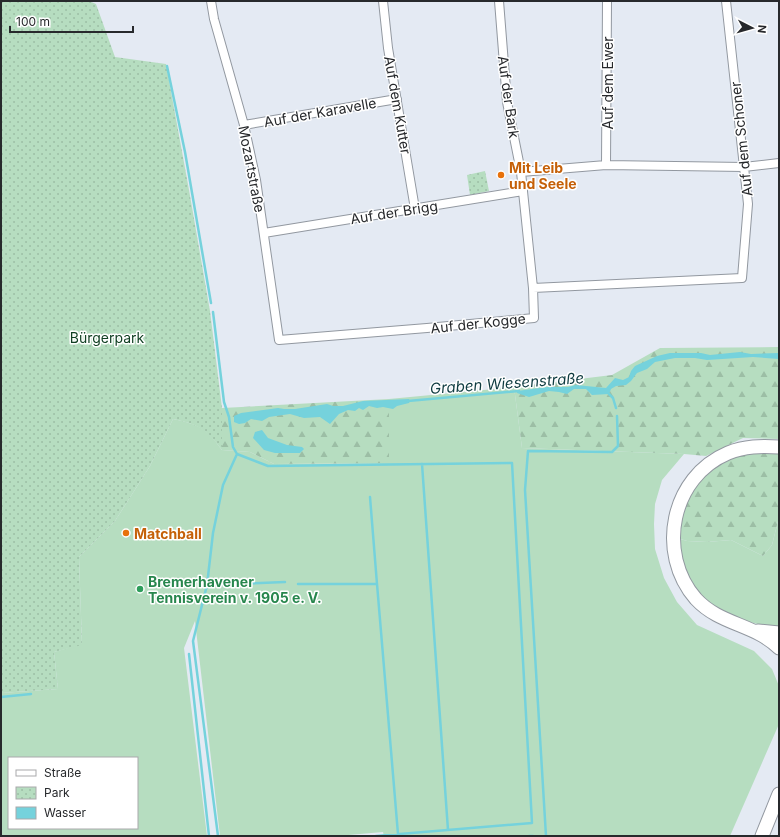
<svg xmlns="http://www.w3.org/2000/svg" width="780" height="837" font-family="Inter,sans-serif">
  <defs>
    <pattern id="forest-firs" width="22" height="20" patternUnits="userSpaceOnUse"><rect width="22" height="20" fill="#b6ddc0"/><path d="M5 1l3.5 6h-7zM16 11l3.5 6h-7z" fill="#9cbea5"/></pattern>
    <pattern id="park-dots" width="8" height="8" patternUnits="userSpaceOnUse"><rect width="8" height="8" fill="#b6ddc0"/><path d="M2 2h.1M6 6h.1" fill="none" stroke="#9cbea5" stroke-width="1.8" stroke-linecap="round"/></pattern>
  </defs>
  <rect width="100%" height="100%" fill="#e4eaf3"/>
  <path fill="#b6ddc0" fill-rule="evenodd" d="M514,387L522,448L684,454L662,480L655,504L654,524L655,549L664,578L677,602L697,625L754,651L772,669L779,686V724L730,836H384L383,832L337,836H220L195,621L184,648L207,836H1V693L58,689L54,652L82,644L79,557L115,521L150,466L173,419C200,425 205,427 222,450L250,452L274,464L389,463V399ZM9,758H137V828H9Z
    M779,517V628H772C735,618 697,610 682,568C679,559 679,548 677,538L687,541L707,542L731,540L763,556L772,545Z"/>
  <path fill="url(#forest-firs)" d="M779,347V439L743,438L706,456L684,454L522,448L514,387L612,375L660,348Z
    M389,399V463L274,464L250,452L222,450V408Z
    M755,450L779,451V517L772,545L763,556L731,540L707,542L687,541L677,538L683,506L694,485L708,470L730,457Z"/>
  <path fill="url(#park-dots)" d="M1,1H89L96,4L115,57L166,64L189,190L210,311L222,408V450C206,429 198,424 173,419L150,466L115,521L79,557L82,645L54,652L58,689L1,693Z
    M485,171L489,191L470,195L467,175Z"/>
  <path fill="#75d2dc" d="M740,352L751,354L779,353V359L753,357L707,360L695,358H675L655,362L647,369L637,373L631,381L626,385L616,386L611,389L609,394L592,395L586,389H574L567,394L559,392L549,391L529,397L517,393V391L548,387H568L576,385L606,388L615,378L623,380L629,377L631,371L635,366L657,356L670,353H701L710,355Z
    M409,399L410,401L409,403L397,406L393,409L383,407L377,408L369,406L363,410L359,408L355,411L348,410L339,414L330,424L320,417L304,418L290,414L269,417L262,421L251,419L245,423L239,424L234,422V416L241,413L278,408L284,409H295L327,404L333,406H343L363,401Z
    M262,430L268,438L287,445L302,447L304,449L300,453H275L264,450L253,438L255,432Z"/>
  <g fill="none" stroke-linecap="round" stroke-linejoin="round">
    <path stroke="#75d2dc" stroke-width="2.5" d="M167,66L185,152L211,303
      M213,312L224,402L229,417L233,447L237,454L268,466L512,463L532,823L376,836
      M609,394L613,398L616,408
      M408,401L519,391
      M422,464L448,830
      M298,584H377L370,497
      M377,584L398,834
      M208,585L285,582
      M189,654L209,836
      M1,697L31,694
      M218,836L193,641L207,585L213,533L223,485L237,454
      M529,836H533
      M546,836L525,490L528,451L612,452L618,446L617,416"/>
    <defs>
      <path id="minor" d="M211,1L214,19L244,125L256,180L279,340L427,328L534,318L533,288L742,278L748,204L726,1
        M383,1L388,48L415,209
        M499,1L507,102L521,172L533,288
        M244,125L397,99
        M606,165L607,1
        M521,172L606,165L744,167L779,163
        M264,233L523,191"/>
      <path id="trunk" d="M779,447C761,446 745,446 728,453C671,477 656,553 696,599C720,625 755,624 779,648
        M758,631L779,633
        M762,836L779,794"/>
    </defs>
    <use href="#minor" stroke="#9298a0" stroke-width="10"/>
    <use href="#trunk" stroke="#9298a0" stroke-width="15"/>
    <use href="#minor" stroke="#fff" stroke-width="8"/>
    <use href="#trunk" stroke="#fff" stroke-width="13"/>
  </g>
  <g fill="#e8710a" stroke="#fff" stroke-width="1.5">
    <circle cx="501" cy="175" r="4"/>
    <circle cx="126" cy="533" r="4"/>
  </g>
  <circle fill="#2e9e5b" stroke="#fff" stroke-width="1.5" cx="140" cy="589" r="4"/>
  <g text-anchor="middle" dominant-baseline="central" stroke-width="3" stroke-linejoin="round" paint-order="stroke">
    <g font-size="14" fill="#27292c" stroke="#fff">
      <text transform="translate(607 83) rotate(-90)">Auf dem Ewer</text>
      <text transform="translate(509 97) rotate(82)">Auf der Bark</text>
      <text transform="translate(398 105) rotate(80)">Auf dem Kutter</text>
      <text transform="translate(320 112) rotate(-10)">Auf der Karavelle</text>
      <text transform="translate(741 139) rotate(-96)">Auf dem Schoner</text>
      <text transform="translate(252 169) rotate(79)">Mozartstraße</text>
      <text transform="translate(394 212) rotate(-9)">Auf der Brigg</text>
      <text transform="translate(478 323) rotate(-6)">Auf der Kogge</text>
    </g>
    <g font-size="14" font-weight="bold" fill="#c56008" stroke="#fff" text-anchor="start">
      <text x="509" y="167">Mit Leib<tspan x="509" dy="16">und Seele</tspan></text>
      <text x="134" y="533">Matchball</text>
    </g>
    <g font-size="14" fill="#114023" stroke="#fff">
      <text x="107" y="337">Bürgerpark</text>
    </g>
    <g font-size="14" font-weight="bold" fill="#27864d" stroke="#fff" text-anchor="start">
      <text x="148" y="581">Bremerhavener<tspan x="148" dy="16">Tennisverein v. 1905 e. V.</tspan></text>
    </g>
    <g font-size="15" font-style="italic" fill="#0e3b40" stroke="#fff">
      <text transform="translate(507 383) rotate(-4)">Graben Wiesenstraße</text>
    </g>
  </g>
  <rect width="780" height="837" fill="none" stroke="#27292c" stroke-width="4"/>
  <rect x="8" y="757" width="130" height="72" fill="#ffffff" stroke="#a9a9ab"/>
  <rect x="16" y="770" width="20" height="6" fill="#ffffff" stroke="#a9a9ab"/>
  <text x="44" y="777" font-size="12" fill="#27292c">Straße</text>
  <rect x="16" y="787" width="20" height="12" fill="url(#park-dots)" stroke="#a9a9ab"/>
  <text x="44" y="797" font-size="12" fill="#27292c">Park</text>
  <rect x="16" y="807" width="20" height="12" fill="#75d2dc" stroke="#a9a9ab"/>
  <text x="44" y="817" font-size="12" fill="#27292c">Wasser</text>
  <g transform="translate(752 28) rotate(96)" stroke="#ffffff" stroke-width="3" paint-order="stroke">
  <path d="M0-3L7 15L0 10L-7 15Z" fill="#27292c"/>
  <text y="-6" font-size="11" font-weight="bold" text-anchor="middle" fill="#27292c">N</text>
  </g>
  <path d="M10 26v6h123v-6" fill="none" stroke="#27292c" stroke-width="2"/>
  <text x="16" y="26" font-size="12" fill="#27292c" stroke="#ffffff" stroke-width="3" paint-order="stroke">100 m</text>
</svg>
